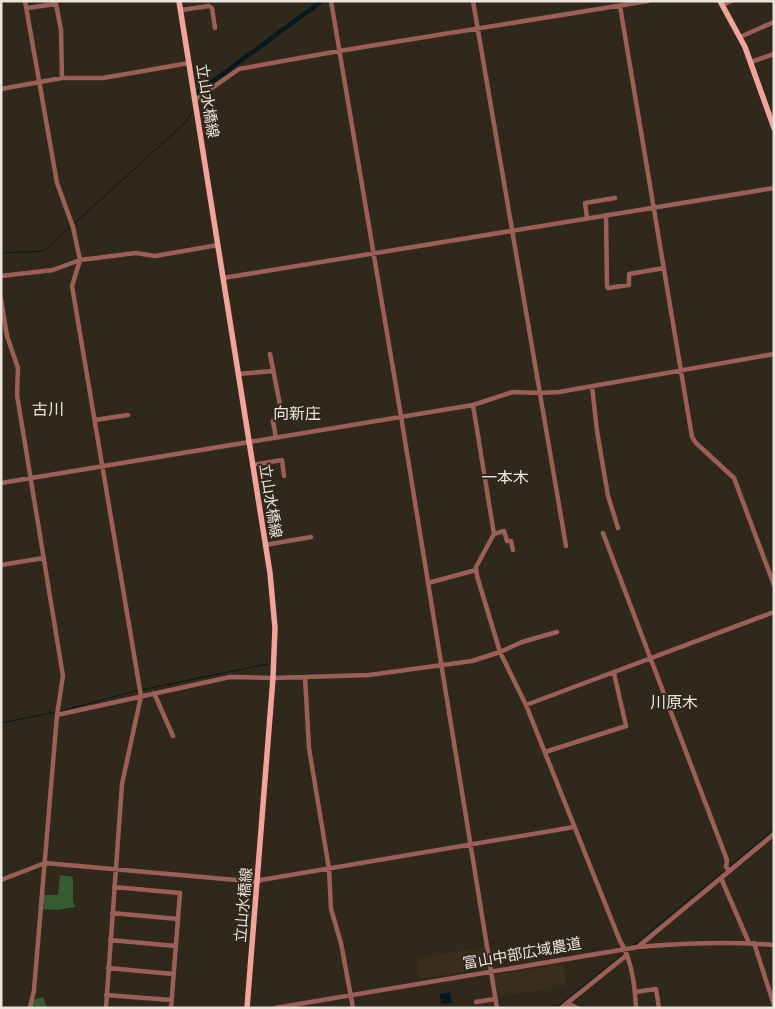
<svg xmlns="http://www.w3.org/2000/svg" width="775" height="1009" font-family="'PT Sans Narrow','Noto Sans JP',sans-serif">
  <rect width="100%" height="100%" fill="#30281b"/>
  <path fill="#392e1b" d="M485,947L488,968L419,979L417,958Z
    M563,964L566,986L497,997L493,975Z"/>
  <path fill="#365b33" d="M60,875L73,877V901L75,907L57,910L43,909L44,895H58Z
    M43,997L47,1008H31L33,1000Z"/>
  <path fill="#07191c" d="M450,992L452,1003L441,1004L440,994Z"/>
  <g fill="none" stroke-linecap="round" stroke-linejoin="round">
    <path stroke="#07191c" stroke-width="1" d="M1,253L44,251L187,121L193,110
      M1,723L61,711L131,692L267,664
      M728,868L774,829
      M634,945L725,870
      M556,1008L625,952"/>
    <path stroke="#07191c" stroke-width="4.5" d="M197,95L198,92L322,1"/>
    <path stroke="#9c5f57" stroke-width="4.5" d="M25,1L57,183L73,227L80,260L72,286L141,696L122,784L106,1008
      M331,1L401,416L497,1008
      M473,1L566,546
      M723,5L731,1
      M620,6L692,437L696,443L734,478L774,585
      M27,8L56,4L61,30L62,78
      M181,10L209,6L212,8L215,28
      M740,37L774,22
      M751,62L774,54
      M1,89L62,78H103L189,63
      M195,100L239,69L339,51L648,1
      M606,215L607,286L608,288L629,285V274L664,268
      M587,218L585,203L615,198
      M1,276L53,270L80,260L136,253L155,256L218,245
      M223,278L774,188
      M1,299L7,336L18,368L17,395L63,676L57,715L34,990L30,1008
      M270,354L281,410L280,415L273,421L276,438
      M238,374L273,371
      M592,386L597,431L608,496L618,528
      M473,405L494,534L476,567L477,576L500,652L526,705L620,941C632,960 635,985 636,1008
      M95,420L128,415
      M252,465L282,460L284,476
      M1,483L473,405L513,392L540,393L559,392L774,354
      M603,533L727,860L726,867L730,871
      M494,534L504,531L507,541H511L513,550
      M265,545L311,537
      M1,565L44,558
      M428,583L476,570
      M305,677L309,748L329,869L331,909L341,943L353,1008
      M154,693L173,736
      M526,705L774,612
      M57,715L230,677L273,678L369,675L472,661L500,652L522,642L557,632
      M545,752L626,726L614,673
      M721,878L749,943
      M1,880L45,863L258,882L261,880L574,827
      M114,887L180,893L171,1008
      M112,913L178,919
      M110,940L176,946
      M754,943L774,1005
      M639,946L774,834
      M108,968L173,974
      M635,992L656,989L659,1008
      M106,995L171,1000
      M476,1002L495,999
      M275,1008L638,947C683,943 728,941 774,945
      M561,1008L627,955
      M568,1008L567,1003L577,1008"/>
    <path stroke="#f0a49a" stroke-width="5.5" d="M179,1L270,573L275,628L273,678L247,1008
      M720,1L745,47L774,128"/>
  </g>
  <g text-anchor="middle" dominant-baseline="central" stroke-width="4" stroke-linejoin="round" paint-order="stroke">
    <g font-size="15" fill="#e9e4dc" stroke="#30281b">
      <text transform="translate(208 101) rotate(81)">立山水橋線</text>
      <text transform="translate(271 501) rotate(81)">立山水橋線</text>
      <text transform="translate(243 905) rotate(-85)">立山水橋線</text>
      <text transform="translate(522 953) rotate(-10)">富山中部広域農道</text>
    </g>
    <g font-size="16" fill="#e9e4dc" stroke="#30281b">
      <text x="48" y="409">古川</text>
      <text x="297" y="413">向新庄</text>
      <text x="505" y="477">一本木</text>
      <text x="674" y="702">川原木</text>
    </g>
  </g>
  <rect width="775" height="1009" fill="none" stroke="#e9e4dc" stroke-width="5"/>
</svg>
